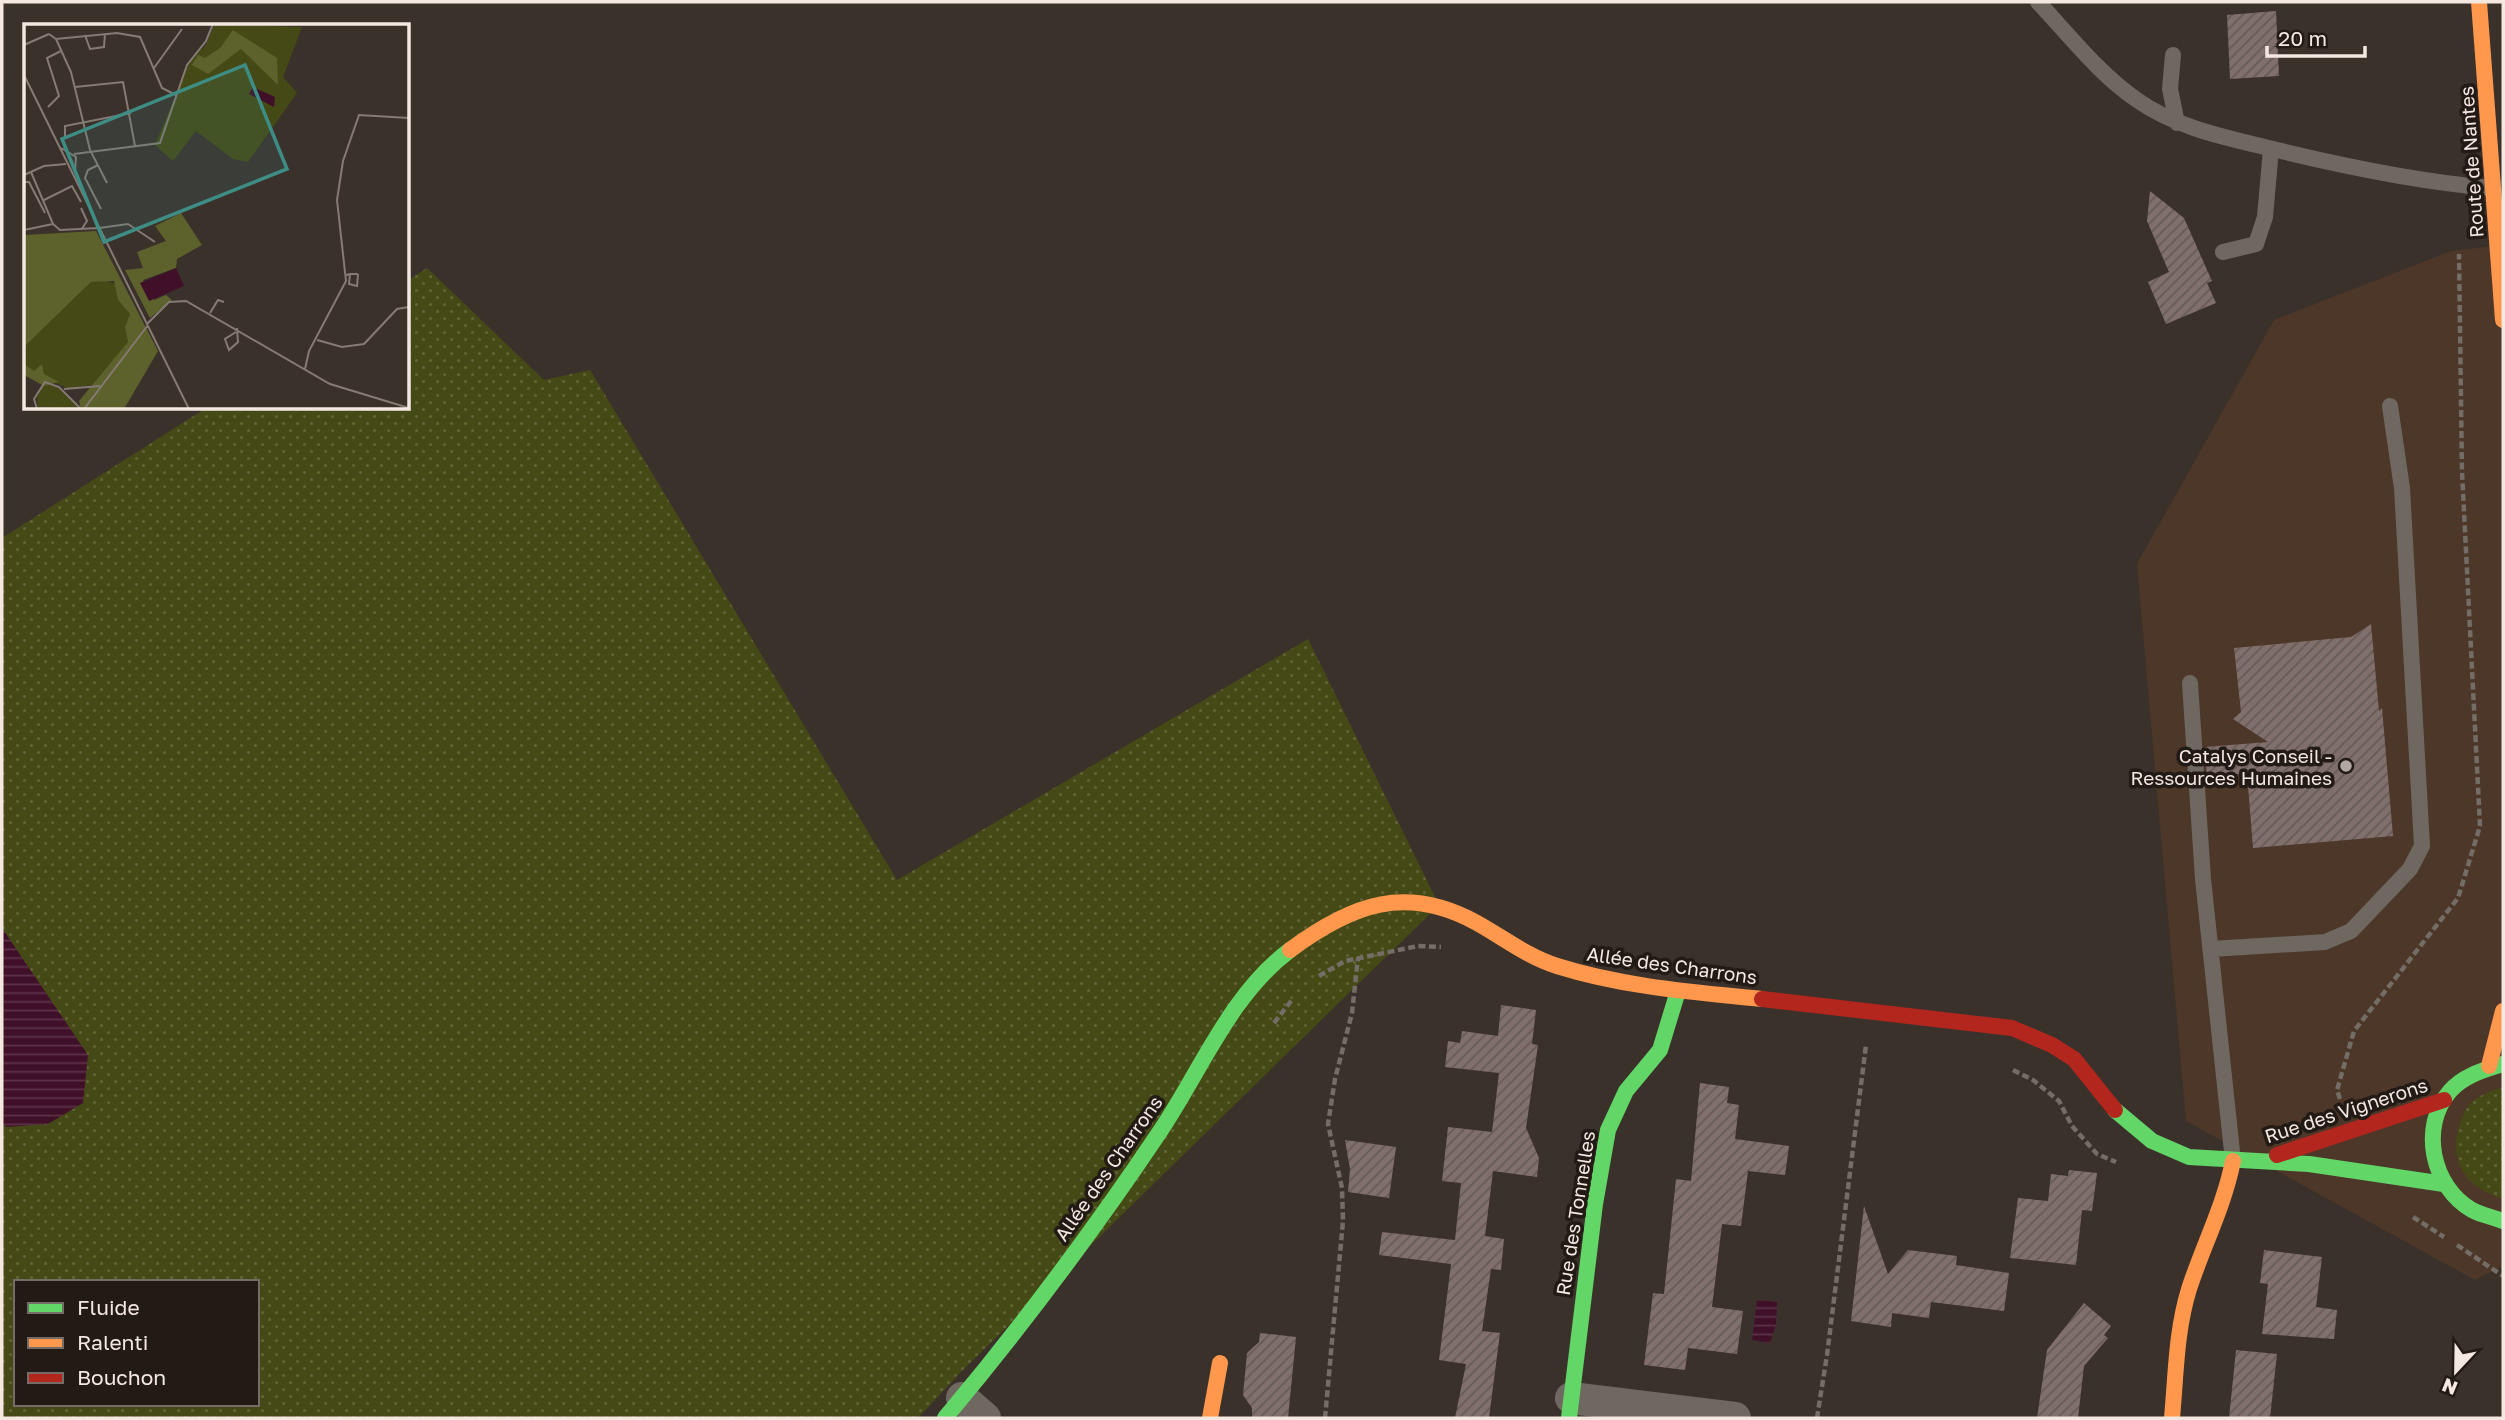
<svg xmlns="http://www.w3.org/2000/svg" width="2505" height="1420" font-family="'Golos Text',sans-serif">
  <defs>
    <pattern id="grass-dots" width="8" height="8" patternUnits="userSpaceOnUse" patternTransform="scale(1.75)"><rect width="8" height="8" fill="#454915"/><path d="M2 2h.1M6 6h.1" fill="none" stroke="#606337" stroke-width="1.8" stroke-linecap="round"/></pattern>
    <pattern id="water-rules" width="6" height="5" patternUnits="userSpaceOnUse" patternTransform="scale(1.75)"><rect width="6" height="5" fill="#401029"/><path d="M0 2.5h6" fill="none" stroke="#5c3348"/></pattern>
    <pattern id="building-hatch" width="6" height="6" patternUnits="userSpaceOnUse" patternTransform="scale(1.75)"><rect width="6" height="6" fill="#816f6c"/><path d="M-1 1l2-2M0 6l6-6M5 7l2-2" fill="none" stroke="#655a58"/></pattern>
  </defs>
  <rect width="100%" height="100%" fill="#3b312b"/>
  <path fill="#4d3729" d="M2503,245V1266L2475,1280L2186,1121L2137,564L2274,320L2451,251Z"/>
  <path fill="url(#grass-dots)" fill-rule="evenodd" d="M427,268L544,380L590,370L897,880L1308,639L1439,905L960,1373L918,1418H2V538L206,408H408V280ZM16,1282H257V1404H16Z
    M2503,1087V1199C2470,1189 2449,1166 2458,1130C2461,1119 2465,1108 2473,1101C2482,1094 2493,1090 2503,1087Z"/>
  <path fill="url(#water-rules)" d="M2,928L88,1055L83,1103L48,1124L7,1127L2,1124Z
    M1757,1300L1777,1302L1776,1325L1770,1343L1752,1340Z"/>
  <path fill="url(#building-hatch)" d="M2276,11L2279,76L2230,79L2227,15Z
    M2150,191L2184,218L2212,281L2207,283L2216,303L2166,324L2148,282L2169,272L2147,221Z
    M2371,624L2379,711L2382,708L2393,836L2253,848L2247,773L2207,778L2205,747L2268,742L2233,719L2241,712L2234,648L2351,637Z
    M1501,1005L1536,1010L1532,1044L1538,1045L1526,1128L1539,1158L1537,1177L1493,1171L1485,1236L1504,1239L1501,1270L1491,1269L1482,1331L1500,1333L1489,1418H1455L1466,1364L1439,1360L1451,1264L1379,1255L1382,1232L1455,1240L1461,1183L1442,1181L1448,1127L1492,1132L1499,1073L1445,1067L1448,1041L1460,1043L1462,1031L1498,1036Z
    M1700,1083L1729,1087L1727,1103L1739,1105L1735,1139L1789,1146L1785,1175L1748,1171L1741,1226L1722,1224L1712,1307L1743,1311L1737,1354L1688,1348L1685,1370L1644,1365L1653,1293L1664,1294L1676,1179L1691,1181Z
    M1345,1140L1396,1147L1389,1198L1348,1192L1350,1169Z
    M2069,1170L2097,1173L2092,1211L2082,1210L2076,1265L2010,1258L2018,1198L2048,1201L2051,1174L2068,1176Z
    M1864,1206L1888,1274L1908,1250L1957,1256L1956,1265L2009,1273L2004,1311L1931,1302L1929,1318L1892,1313L1891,1327L1851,1321Z
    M2264,1250L2322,1257L2316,1307L2337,1310L2334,1339L2262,1334L2268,1284L2260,1283Z
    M2084,1303L2111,1326L2104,1335L2108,1338L2084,1366L2078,1418H2037L2047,1350Z
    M1260,1333L1296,1337L1288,1418L1252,1417V1408L1243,1395L1247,1353L1259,1342Z
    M2236,1350L2277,1354L2270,1418H2229Z"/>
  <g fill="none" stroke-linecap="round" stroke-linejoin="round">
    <path stroke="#736d66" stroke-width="4.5" stroke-dasharray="7 3.5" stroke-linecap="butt" d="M1319,976L1345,961L1418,946L1441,947
      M1274,1023L1292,1000
      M2013,1070L2033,1080L2059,1101L2072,1126L2097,1154L2116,1162
      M2340,1099L2337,1090L2354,1031L2458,898L2480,826L2462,472L2459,254
      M2413,1217L2444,1237
      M2457,1245L2503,1276
      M1325,1418L1343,1221L1342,1188L1328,1124L1335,1079L1352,1013L1358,958
      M1817,1418L1827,1355L1866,1045"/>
    <path stroke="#6e6861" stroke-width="16" d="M2038,2C2069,35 2099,74 2137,100C2178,129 2229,138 2277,150C2347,167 2419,182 2492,188
      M2173,55L2170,89L2177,123
      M2223,252L2256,244L2265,217L2271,149
      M2190,683L2203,879L2233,1161
      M2211,949L2325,942L2351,931L2410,869L2422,846L2402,488L2390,406"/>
    <path stroke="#6e6861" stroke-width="32" d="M962,1398L985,1418
      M1571,1398L1735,1418"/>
    <path stroke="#63d668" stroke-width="16" d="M2503,1064C2484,1070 2464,1075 2450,1091C2419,1127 2432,1187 2472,1210C2481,1215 2493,1217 2503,1221
      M2115,1110L2152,1141L2189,1157L2309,1164L2444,1184
      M945,1418C1022,1326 1094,1230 1161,1130C1201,1070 1231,994 1290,950
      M1569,1418L1595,1204L1608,1130L1626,1091L1660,1050L1678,991"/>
    <path stroke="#ff974d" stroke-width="16" d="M2479,2L2503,320
      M1290,950C1352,904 1406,884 1477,923C1504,938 1528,957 1557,966C1624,987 1693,992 1762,999
      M2489,1066L2503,1011
      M1210,1418L1220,1363
      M2172,1418C2176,1375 2176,1331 2189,1289C2203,1246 2224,1206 2233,1161"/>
    <path stroke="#b3261e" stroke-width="16" d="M1762,999L2012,1028L2052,1045L2074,1059L2115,1110
      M2277,1155L2444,1100"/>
  </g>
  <circle fill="#b3a8a1" stroke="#221a15" stroke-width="2.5" cx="2346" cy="766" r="7"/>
  <g text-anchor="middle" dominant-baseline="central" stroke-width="7" stroke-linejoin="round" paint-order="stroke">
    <g font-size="19" fill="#f4e8e1" stroke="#221a15">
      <text transform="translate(2471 162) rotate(-94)">Route de Nantes</text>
      <text transform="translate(1672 965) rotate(8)">Allée des Charrons</text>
      <text transform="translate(2346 1110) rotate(-18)">Rue des Vignerons</text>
      <text transform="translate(1108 1168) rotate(-55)">Allée des Charrons</text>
      <text transform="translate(1575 1213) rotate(-81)">Rue des Tonnelles</text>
    </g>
    <g font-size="19" fill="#f4e8e1" stroke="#221a15" text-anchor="end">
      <text x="2332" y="755">Catalys Conseil -<tspan x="2332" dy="22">Ressources Humaines</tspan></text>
    </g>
  </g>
  <g transform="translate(24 24)">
    <rect width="385" height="385" fill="#3b312b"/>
    <path d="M191,0L278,3L259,53L273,69L224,138L209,135L172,107L149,137L131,121L167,34L181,22ZM83,257L92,260L94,276L106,290L101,303L104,318L77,360L43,364L0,344V323L67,258ZM20,360L32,362L57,385L14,383L13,373Z" fill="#454915"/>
    <path d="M209,6L253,34L254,61L217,25L184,50L168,41L174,31L181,34L196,24ZM157,189L178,221L153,235L152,244L119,256L130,276L142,271L148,276L126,294L101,246L119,244L113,228L142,217L131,202ZM72,207L134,327L100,385H57L55,377L104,318L101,303L106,290L94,276L90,257L67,258L0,323V211ZM0,340L10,347L18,340L20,350L35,358L20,362L0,351Z" fill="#5d612c"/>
    <path d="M229,63L251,73L250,83L225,70ZM152,244L160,262L125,277L116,259Z" fill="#401029"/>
    <path fill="none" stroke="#857a74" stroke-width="2" d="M25,10L32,15L93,9L116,13L138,64L152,71M61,11L66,25L80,23L81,10M32,15L47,48L66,126L83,159M0,21L25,10M130,44L158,5M0,51L165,385M51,63L99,58L111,122M24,83L35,72L23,34L37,27M41,114V102L107,89M37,124L52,133L51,148M50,130L136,119L163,41L182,17L189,0M74,141L64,146L61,154L77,185M7,148L29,200M0,151L20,142L42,140M0,158H5L21,189M20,176L48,162L57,178M57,184L63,197L57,206M29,200L36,206L75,204M75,204L104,200L131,218M0,206L29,200M322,251L326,250H333L334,251L333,262L325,260L326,250M186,289L194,276L200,278M123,300L145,278L162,277L306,360L385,384M212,308L201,315L205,326L214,318L213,304M293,316L318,323L340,320L373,285L385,283M281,345L285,327L322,257L313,176L319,137L335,91L385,94M40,365L76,362M13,385L10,375L21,358L35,363L57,385M60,385L124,301"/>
    <path fill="#3d8d85" fill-opacity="0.15" stroke="#3d8d85" stroke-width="3.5" d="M221,41L263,145L80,218L38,115Z"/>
    <rect width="385" height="385" fill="none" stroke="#f4e8e1" stroke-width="3.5"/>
  </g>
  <rect width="2505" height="1420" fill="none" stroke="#f4e8e1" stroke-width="7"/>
  <rect x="14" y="1280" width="245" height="126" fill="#221a15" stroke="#766c67" stroke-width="2"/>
  <rect x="28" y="1303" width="35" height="10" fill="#63d668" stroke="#766c67" stroke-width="2"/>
  <text x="77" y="1315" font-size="21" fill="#f4e8e1">Fluide</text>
  <rect x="28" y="1338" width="35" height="10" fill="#ff974d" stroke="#766c67" stroke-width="2"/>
  <text x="77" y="1350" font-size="21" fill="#f4e8e1">Ralenti</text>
  <rect x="28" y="1373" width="35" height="10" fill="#b3261e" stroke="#766c67" stroke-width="2"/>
  <text x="77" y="1385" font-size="21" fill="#f4e8e1">Bouchon</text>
  <g transform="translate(2456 1371) rotate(202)" stroke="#221a15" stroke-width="5" paint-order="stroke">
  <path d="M0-5L12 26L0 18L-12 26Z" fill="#f4e8e1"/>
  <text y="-10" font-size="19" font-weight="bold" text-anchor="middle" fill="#f4e8e1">N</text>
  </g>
  <path d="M2267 46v10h98v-10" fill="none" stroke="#f4e8e1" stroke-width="3.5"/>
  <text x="2278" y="46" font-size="21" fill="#f4e8e1" stroke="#221a15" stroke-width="5" paint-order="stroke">20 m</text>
</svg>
